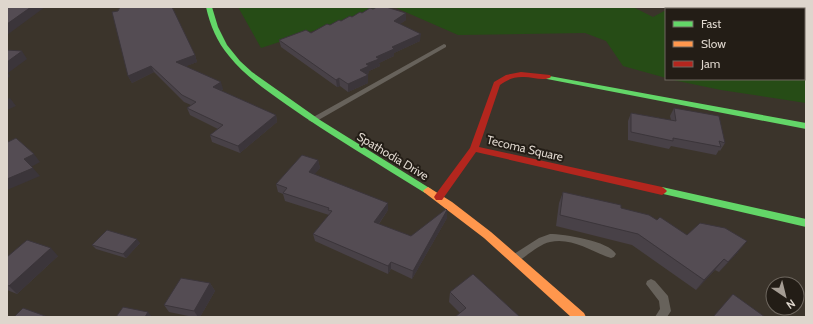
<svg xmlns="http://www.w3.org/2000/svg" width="813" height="324" font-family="Cabin,sans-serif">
  <rect width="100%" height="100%" fill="#3b342b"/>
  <path fill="#264c16" d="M238,7H386L261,48Z
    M394,7H633L653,17L666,10V78L623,66L606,41L585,33L458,35Z
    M673,7H799L802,9H669Z
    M804,11L806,12V103L721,90L668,79H804Z"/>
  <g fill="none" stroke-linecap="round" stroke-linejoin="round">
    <path fill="#67625b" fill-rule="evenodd" d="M444,44L446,45V47L315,122H312L308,120Z
      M550,234C564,234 609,241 616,254L614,257L611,258C592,252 572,237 550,242C540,244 529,254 520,260L517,261L514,260L512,257L514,254L539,238Z
      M651,279L655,281L668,296L671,311L667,317H655L660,309L659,301L646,284L647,281Z"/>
    <path fill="#63d668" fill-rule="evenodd" d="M206,7H212L218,27L227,45L240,61L252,72L320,120L431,189L433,191L431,193H425C379,164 331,136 287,105C266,90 245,76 229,56C217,42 210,25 206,7Z
      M544,75L806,123V129L547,79L543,77Z
      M662,187L806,219V227L659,193L657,191L659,189Z"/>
    <path fill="#ff974d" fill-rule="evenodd" d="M428,187L452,202L491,232L584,313L586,317H571L484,238L425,193L423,191L425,189Z"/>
    <path fill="#b3261e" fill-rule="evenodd" d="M521,72L550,75L551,77C544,82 530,76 522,77C513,77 507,80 500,85L479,147L662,187L665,189L667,191L665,193L662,195L476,152L442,200H436L434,197L436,194L470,148L494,82L506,75Z"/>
  </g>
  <path fill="#484147" d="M118,11L195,55L197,62L186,66L223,89L221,91L276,115L277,122L240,153L212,142L210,135L218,129L190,115L187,108L191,105L184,102L154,72L132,83L128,76Z
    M362,13L406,20L400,24L420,41L394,53V56L379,63L380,66L369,71V73L367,74L368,83L348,92L340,86L337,87L281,47L279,40L311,33Z
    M674,108L725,143L720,151L719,150L716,155L671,146L669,149L628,140V121L631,113L671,120L670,116Z
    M318,160L320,168L314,174L388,210L379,224L411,236L447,218L412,279L391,269L388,274L315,241L313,234L329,215L285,201L283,194L278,192L276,184Z
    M563,192L621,208L657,220L687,235L738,252L719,272L715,270L696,290L632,245L556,226L559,203Z
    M140,243L126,258L96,249L92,245Z
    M7,256H58L17,294L7,290Z
    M210,283L215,291L200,317H193L169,312L164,305Z
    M450,292L520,317L460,313L449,302Z"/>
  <path fill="#3b353a" d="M31,7H45L7,35V24Z
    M406,13V20L394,28V21Z
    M421,34L420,41L394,53V56L379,63L380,66L369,71V73L360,77V70L376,57L392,47Z
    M22,51L27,59L8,73L10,76L7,79V62Z
    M195,55L197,62L179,69L176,62Z
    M151,66L154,72L132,83L128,76Z
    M368,75V83L348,92V84Z
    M339,78L340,86L337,87L336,80Z
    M221,82L223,89L215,94L213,87Z
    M10,98L16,106L7,110V99Z
    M276,115L277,122L240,153L238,146Z
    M34,154L40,162L31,167L24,159Z
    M318,160L320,168L310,180L309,172Z
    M33,168L40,176L7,190V179Z
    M388,203V210L375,229L374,222Z
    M447,210V218L412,279L413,271Z
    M137,239L140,243L126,258L123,254Z
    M747,241L738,252L719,272L728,262Z
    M51,248L58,256L17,294L9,286Z
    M724,259L715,270L696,290L704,280Z
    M391,262V269L388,274V266Z
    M210,283L215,291L200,317H198L194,311Z
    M148,312L152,317H145Z"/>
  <path fill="#544c53" stroke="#3b353a" d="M7,7H31L7,24Z
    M120,7H172L195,55L176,62L221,82L213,87L276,115L238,146L210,135L223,125L187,108L196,102L182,95L151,66L128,76L112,12L118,11Z
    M377,7H386L406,13L394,21L421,34L392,47L394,49L376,57L379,59L366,64L369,66L360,70L368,75L348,84L339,78L336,80L279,40L306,30L311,33L327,24L330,25L339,20L341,21L350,16L352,17L360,12L362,13L370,8L373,9Z
    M7,50L22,51L7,62Z
    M674,108L719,116L725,143L719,141L721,147L673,138V141L631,132V113L676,121Z
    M16,138L34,154L24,159L33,168L7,179V141L8,142Z
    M302,155L318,160L309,172L388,203L374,222L411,236L446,209L447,210L413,271L391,262L388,266L313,234L332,211L328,210L329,208L283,193L287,188L276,184Z
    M563,192L621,205V208L649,215L657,220L660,217L687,235L700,223L725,228L747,241L728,262L724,259L704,280L638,234L560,215Z
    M107,230L137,239L123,254L92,245Z
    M27,240L51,248L9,286L7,285V257Z
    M473,274L520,317H455L466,308L450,292Z
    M181,278L210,283L194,311L164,305Z
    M733,294L765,317H713Z
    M123,307L148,312L145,317H116Z
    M23,308L48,317H14Z"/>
  <g text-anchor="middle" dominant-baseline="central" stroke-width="4" stroke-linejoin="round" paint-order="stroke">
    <g font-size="12" fill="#ded6cd" stroke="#231d16">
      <text transform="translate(525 148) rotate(13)">Tecoma Square</text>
      <text transform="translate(393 156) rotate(31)">Spathodia Drive</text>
    </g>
  </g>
  <rect width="813" height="324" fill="none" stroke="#ded6cd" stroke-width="16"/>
  <rect x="665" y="8" width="140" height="72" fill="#231d16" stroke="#6e675f"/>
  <rect x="673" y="21" width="20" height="6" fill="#63d668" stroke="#6e675f"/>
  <text x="701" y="28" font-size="12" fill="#ded6cd">Fast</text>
  <rect x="673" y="41" width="20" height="6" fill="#ff974d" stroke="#6e675f"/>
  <text x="701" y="48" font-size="12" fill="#ded6cd">Slow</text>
  <rect x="673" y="61" width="20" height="6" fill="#b3261e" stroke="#6e675f"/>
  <text x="701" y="68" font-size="12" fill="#ded6cd">Jam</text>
  <g transform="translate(785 296) rotate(145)"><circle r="19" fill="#231d16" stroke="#6e675f"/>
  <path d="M0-3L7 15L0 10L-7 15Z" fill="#a59d94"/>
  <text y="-6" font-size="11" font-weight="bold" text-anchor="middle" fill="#ded6cd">N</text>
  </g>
</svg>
